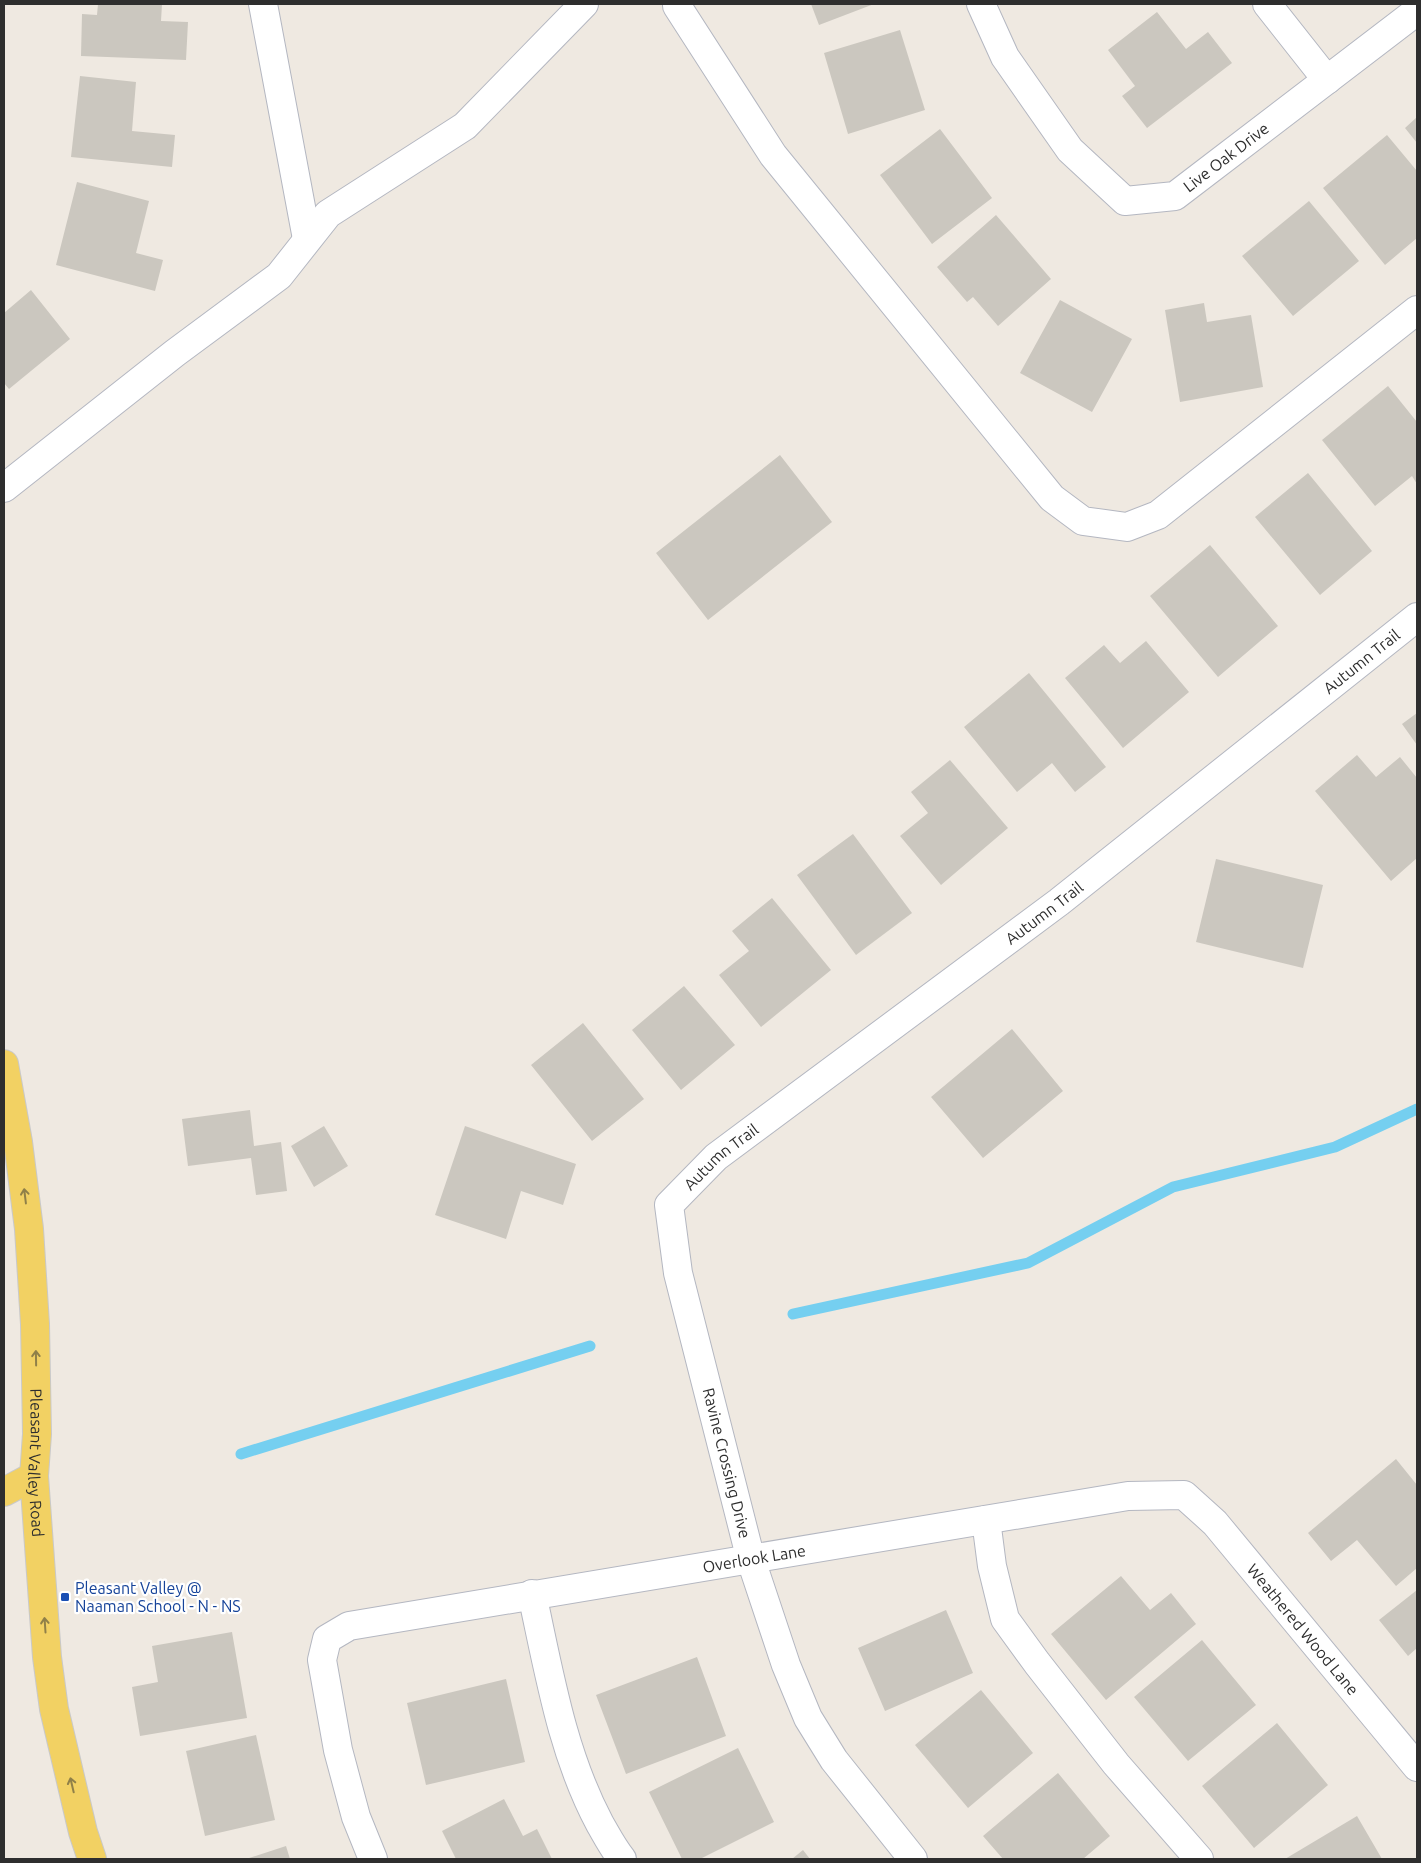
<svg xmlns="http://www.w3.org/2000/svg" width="1421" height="1863" font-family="Ubuntu,sans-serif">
  <rect width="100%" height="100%" fill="#efe9e1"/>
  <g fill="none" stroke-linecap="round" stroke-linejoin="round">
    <path stroke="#75cff0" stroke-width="11" d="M793,1314L1028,1263L1173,1187L1335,1147L1417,1109
      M241,1454L590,1346"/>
  </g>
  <path fill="#cbc7bf" d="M98,4H162L161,21L188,22L186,60L81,56L82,14L97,15Z
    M811,4H874L819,25Z
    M1157,12L1186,49L1208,32L1232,63L1147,128L1122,96L1135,86L1108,50Z
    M900,30L925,110L848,134L824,53Z
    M80,76L136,82L132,131L175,135L172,167L71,157Z
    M1417,117V143L1405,128Z
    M940,129L992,198L932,244L880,175Z
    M1387,135L1417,171V238L1385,265L1323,188Z
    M77,182L149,201L136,253L163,260L155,291L56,265Z
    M1309,201L1359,261L1293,316L1242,256Z
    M996,215L1051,279L998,326L973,297L967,302L937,267Z
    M31,290L70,339L9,389L4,383V313Z
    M1060,300L1132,339L1092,412L1020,373Z
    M1204,303L1207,322L1251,315L1263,387L1180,402L1165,310Z
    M1388,386L1417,422V484L1412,476L1375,506L1322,440Z
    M780,455L832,522L708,620L656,553Z
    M1308,473L1372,551L1320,595L1255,517Z
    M1210,545L1278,626L1218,677L1150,596Z
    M1146,641L1189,692L1123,748L1065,678L1104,645L1120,663Z
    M1029,673L1106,767L1075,792L1052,763L1017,792L964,727Z
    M1417,713V745L1402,724Z
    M1357,755L1376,777L1400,757L1417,778V858L1391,881L1315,791Z
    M950,760L1008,828L941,885L900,836L928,813L911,792Z
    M853,834L912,913L856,955L797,875Z
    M1216,859L1323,885L1303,968L1196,942Z
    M772,898L831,970L761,1027L719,975L749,951L732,931Z
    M684,986L735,1045L681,1090L632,1030Z
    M583,1023L644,1099L592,1141L531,1065Z
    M1012,1029L1063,1091L983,1158L931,1097Z
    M250,1110L254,1146L281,1142L287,1191L256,1195L251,1158L188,1166L182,1119Z
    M324,1126L348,1166L314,1187L291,1146Z
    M465,1126L576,1164L563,1205L521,1191L506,1239L435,1215Z
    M1396,1459L1417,1485V1568L1396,1586L1357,1540L1331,1561L1308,1533Z
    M1121,1576L1150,1610L1171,1593L1196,1624L1106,1700L1051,1634Z
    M1417,1590V1648L1408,1656L1379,1620Z
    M946,1610L973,1673L885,1711L858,1648Z
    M232,1632L247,1718L140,1736L132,1687L158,1682L152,1646Z
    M1202,1640L1256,1705L1188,1761L1134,1697Z
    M697,1657L726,1736L626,1774L596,1695Z
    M506,1679L525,1762L426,1785L407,1703Z
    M981,1690L1033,1753L968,1808L915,1745Z
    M1277,1723L1328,1785L1254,1848L1202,1786Z
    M256,1735L275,1820L205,1836L186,1751Z
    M738,1748L774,1822L700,1859H682L649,1792Z
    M1058,1773L1110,1836L1083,1859H1003L983,1836Z
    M504,1799L523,1836L537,1829L552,1859H456L442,1831Z
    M1357,1816L1382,1859H1285Z
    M286,1846L290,1859H246Z
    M803,1850L810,1859H792Z"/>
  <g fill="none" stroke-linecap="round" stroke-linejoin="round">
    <defs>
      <g id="minor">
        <path d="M263,4L307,239"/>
        <path d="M677,4V6L773,155L1052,498L1083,521L1127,527L1158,515L1417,310"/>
        <path id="s1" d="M981,4L1005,57L1070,150L1125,201L1175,196L1417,11"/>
        <path d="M1267,4L1327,80"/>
        <path d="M4,488L175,353L279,276L328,214L465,126L584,4"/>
        <path d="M986,1520L992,1566L1005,1619L1037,1663L1116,1764L1199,1859"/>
        <path d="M532,1594C549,1672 562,1753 600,1824C607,1836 613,1848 622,1859"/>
        <path id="s2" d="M373,1859L356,1817L338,1750L322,1660L327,1639L349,1626L1128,1496L1184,1495L1215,1523L1417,1767"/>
        <path id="s3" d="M913,1859L834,1760L808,1718L786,1665L751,1560L678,1273L669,1205L716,1157L1059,902L1417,617"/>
      </g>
      <g id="major">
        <path id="s4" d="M4,1064L18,1142L29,1229L35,1324L37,1434L34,1476L47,1657L54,1709L83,1832L92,1859"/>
        <path d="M4,1492L34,1476"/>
      </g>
    </defs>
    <use href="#minor" stroke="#b4b7c1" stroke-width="30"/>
    <use href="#major" stroke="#c9c9c9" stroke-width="30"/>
    <use href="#minor" stroke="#fff" stroke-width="28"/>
    <use href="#major" stroke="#f2d163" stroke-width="28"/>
  </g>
  <defs><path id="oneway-shaft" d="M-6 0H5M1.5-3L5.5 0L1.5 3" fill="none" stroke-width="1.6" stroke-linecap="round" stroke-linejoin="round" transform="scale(1.25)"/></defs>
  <g stroke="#908048">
    <use href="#oneway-shaft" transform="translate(25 1196) rotate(-97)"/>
    <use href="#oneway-shaft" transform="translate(36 1358) rotate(-91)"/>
    <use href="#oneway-shaft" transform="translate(45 1625) rotate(-94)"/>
    <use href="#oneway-shaft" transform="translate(72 1785) rotate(-103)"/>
  </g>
  <rect fill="#1a4fb4" stroke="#fff" stroke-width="2" x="60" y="1592" width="10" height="10" rx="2.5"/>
  <g text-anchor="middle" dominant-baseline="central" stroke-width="4.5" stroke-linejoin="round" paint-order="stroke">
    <g font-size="16" fill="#2e2e2e" stroke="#fff">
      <text stroke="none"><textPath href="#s1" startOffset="361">Live Oak Drive</textPath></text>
      <text stroke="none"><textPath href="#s3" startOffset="1590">Autumn Trail</textPath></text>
      <text stroke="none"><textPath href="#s3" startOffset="1185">Autumn Trail</textPath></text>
      <text stroke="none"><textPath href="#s3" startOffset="780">Autumn Trail</textPath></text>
      <text stroke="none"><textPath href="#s4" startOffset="401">Pleasant Valley Road</textPath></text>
      <text transform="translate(727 1463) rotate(76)">Ravine Crossing Drive</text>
      <text stroke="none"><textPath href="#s2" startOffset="664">Overlook Lane</textPath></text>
      <text stroke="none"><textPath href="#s2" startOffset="1279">Weathered Wood Lane</textPath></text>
    </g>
    <g font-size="16" fill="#164399" stroke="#fff" text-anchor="start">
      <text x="75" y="1588">Pleasant Valley @<tspan x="75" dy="18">Naaman School - N - NS</tspan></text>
    </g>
  </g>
  <rect width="1421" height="1863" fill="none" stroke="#2e2e2e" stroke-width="10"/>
</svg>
